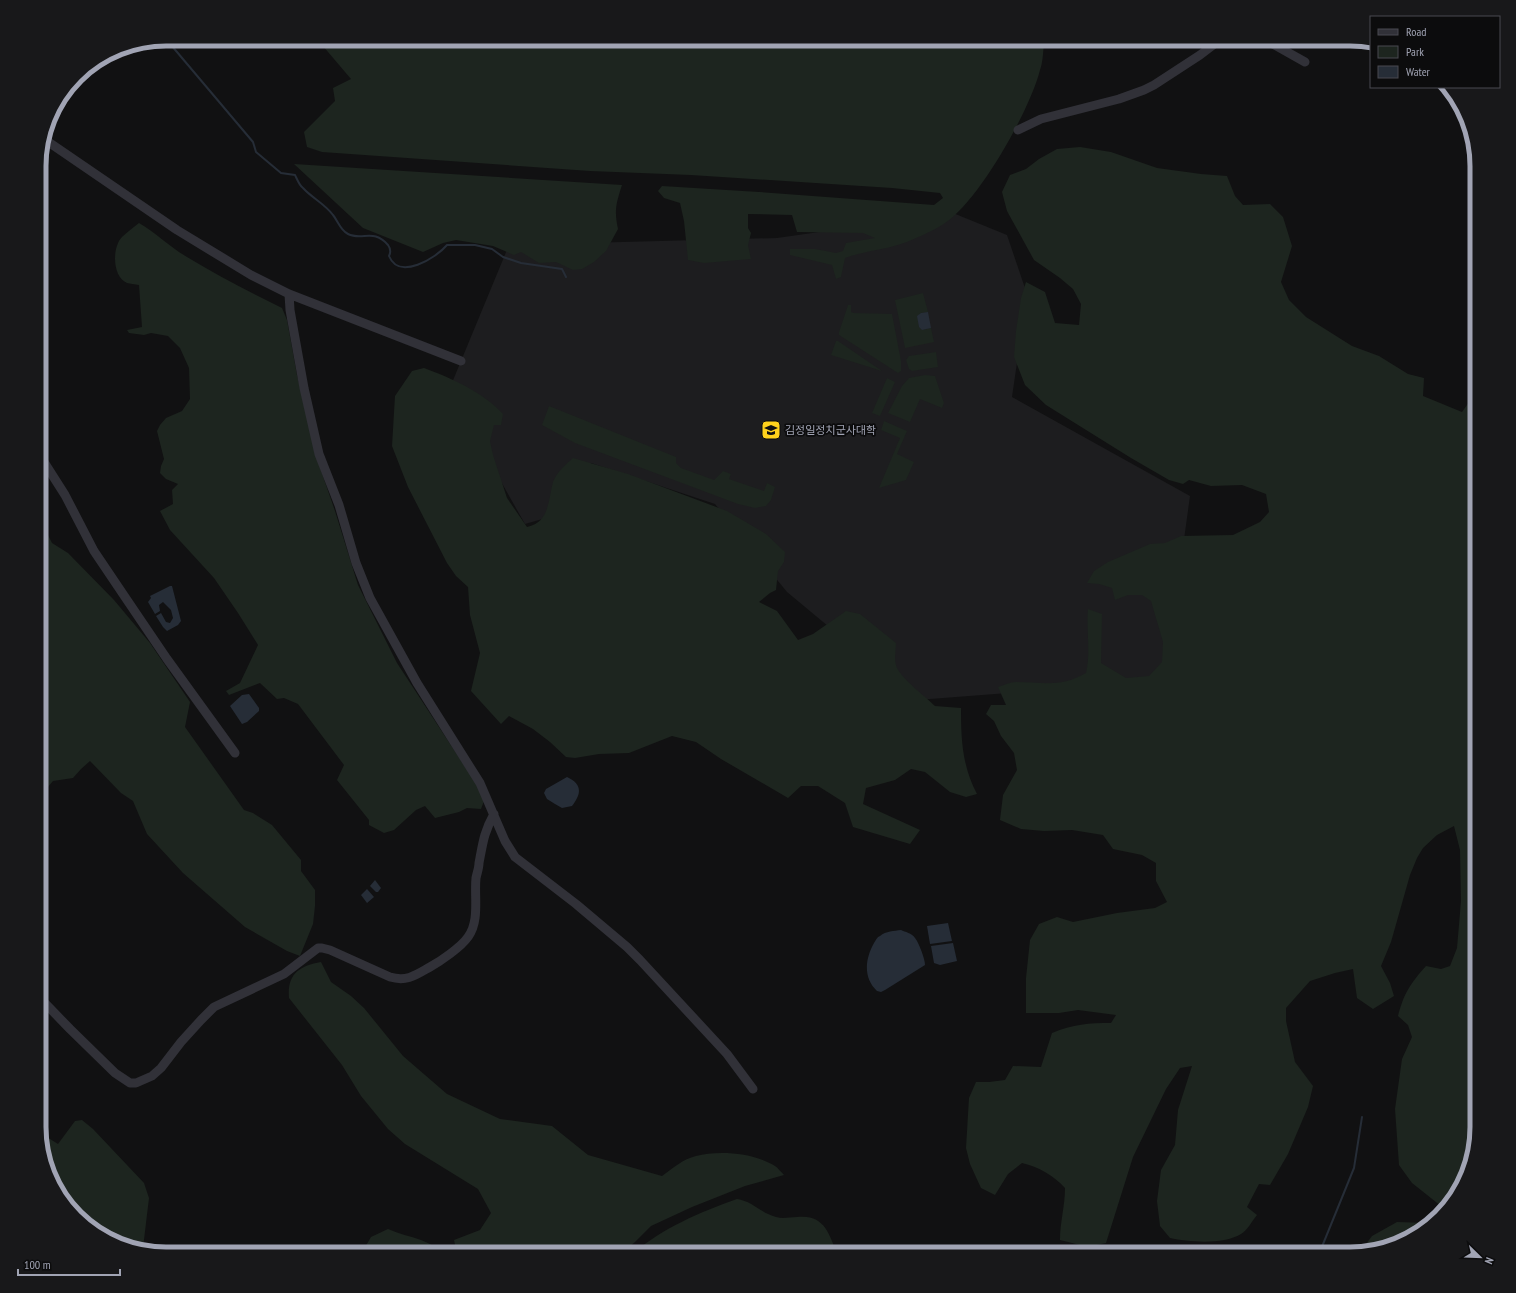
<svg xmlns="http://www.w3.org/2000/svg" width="1516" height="1293" font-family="'PT Sans Narrow','Noto Sans KR',sans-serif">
  <rect width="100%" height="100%" fill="#111112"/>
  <path fill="#1d1d1f" d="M953,213L1007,235L1027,294L1012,397L1190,496L1165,678L1021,692L917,700L787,592L715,504L591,463L546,518L525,524L449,390L509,245L777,238Z"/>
  <path fill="#1d251f" d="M317,39H355C361,48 376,50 385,46C388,45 391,41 393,39H1044V43C1043,52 1043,62 1040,70C1030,110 979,201 945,223C937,229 911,241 901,244C883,250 864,251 845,258L841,277L836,279L832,265L790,255V249H815L836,253L843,251L846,243L875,238L863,233L797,232L792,215L748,214V228L751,233L748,245L751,259L704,263L688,260L684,221L680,203L664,198L658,191L662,186L759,192L934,205L943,198L940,193L892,188L691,175L590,171L322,152L307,147L304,132L335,101L333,88L351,79Z
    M1080,147L1111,152L1157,168L1201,174L1227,176L1235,196L1243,205L1270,204L1283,217L1292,246L1281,282L1289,300L1306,317L1352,346L1379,356L1408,374L1424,378L1423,396L1462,412L1477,391V1127L1467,1175L1446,1210L1412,1183L1399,1165L1395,1109L1402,1059L1412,1037L1408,1025L1398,1016C1404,993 1410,984 1426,966L1441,969L1450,966L1457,948L1461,901L1460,850L1454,826L1437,835L1423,848L1417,858L1410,875L1391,942L1381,966L1390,983L1394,996L1373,1009L1357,998L1353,969L1335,973L1310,981L1286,1008V1021L1295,1062L1313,1086L1308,1107L1288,1154L1270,1185L1259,1184L1247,1207L1257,1215C1252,1221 1247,1231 1241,1234C1223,1245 1189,1242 1170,1238L1160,1226L1157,1201L1161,1170L1175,1145L1178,1110L1192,1066L1180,1068L1166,1089L1133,1157L1106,1243L1088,1247L1060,1240C1060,1222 1065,1206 1065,1188C1053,1175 1039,1167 1022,1163L1008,1174L995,1195L981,1188L970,1164L966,1148L969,1098L976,1082H989L1005,1080L1013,1066L1041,1067L1052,1033C1073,1024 1089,1023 1111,1023L1116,1015L1078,1010L1059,1013H1026V978L1030,940L1039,924L1057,917L1073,922L1117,913L1155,908L1167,902L1156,881V863L1142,855L1113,849L1103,835L1072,830L1044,831L1021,829L1000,820L1003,795L1017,770L1014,753L1001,736L994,721L986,714L991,705H1006L998,687C1004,685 1010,682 1016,682C1043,682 1060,688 1086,673C1091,652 1086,630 1088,609L1102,614L1101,663L1126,678L1149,676L1162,662L1163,642L1151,601L1142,595H1128L1115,600L1112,588L1099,584L1087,583L1094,571L1108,562L1150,544L1165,543L1181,536L1233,535L1260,522L1269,512L1266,494L1242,485L1211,486L1189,480L1183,484L1169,480L1131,458L1046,405L1025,385L1014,357L1016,331L1021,298L1026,282L1045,292L1055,323L1079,325L1081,304L1073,289L1060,278L1034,260L1007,211L1002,192L1010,175L1026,169L1039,159L1057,149Z
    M294,164L622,185C616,204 614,210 618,229L606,251L594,262L582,269L573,270L556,262L539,263L521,252L514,255L493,246L456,240L443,243L423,252L363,228Z
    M139,223C156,233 170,247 187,257C218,276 250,292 282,308L287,320L297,375L316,456L335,511L358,585L397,663L477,785L484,801L481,809L467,808L459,812L435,818L425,806L416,810L394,830L384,833L369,825V820L337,780L344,765L298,704L284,698L277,699L260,683L229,695L226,691L240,683L258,645L238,613L214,578L170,530L160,511L173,504L172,490L178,484L166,479L160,473L161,466L164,459L157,431L160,425L166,418L182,411L190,399L189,368L180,348L168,336L151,333L144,335L129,333L127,330L142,327L139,285C135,284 130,284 127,283C112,277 112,247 122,237C127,232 133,228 139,223Z
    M923,293L928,312L921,313L918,316L919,327L922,330L931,328L934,342L905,348L895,300Z
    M848,305H851V312L854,313L892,314L901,361V371L898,373L839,335V332Z
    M836,341H838L882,371L831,355Z
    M936,352L938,367L912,371L909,369L906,360L909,356Z
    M424,368C451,378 483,392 503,414L501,425H494L490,441L493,455L507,498L527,527C550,522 548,500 553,482C557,472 565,465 573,458L628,474L727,511L766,534L785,552L784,562L778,571L776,590L770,593L759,602L777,611L798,640L813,634L846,611L860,614L896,643C896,650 894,658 896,665C898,676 926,697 935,706L961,708C961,738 962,766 977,794L966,797L950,792L925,772L911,769L895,780L866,788L863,804L920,830L910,844L853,827L845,803L818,786H801L788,798L721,759L696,742L672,736L629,753L599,754L575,758L566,757L550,742L533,729L509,716L501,724L471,691L480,653L470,615L468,587L456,576L447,563L408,487L392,446L395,396L412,371Z
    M925,375L935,376L944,403L942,408L920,399L910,422L888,413L902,386L909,378Z
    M887,378L895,382L880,416L872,413Z
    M549,406L676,457V463L681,468L714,480L723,471L731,474L729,479L764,491L767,483L775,487L771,500L766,506L755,508L738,504L575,443L542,425Z
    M884,421L907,431L897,454L914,462L906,480L879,488L900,438L881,430Z
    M39,477L46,499L48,535L52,543L68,553L114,600L150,643L190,702L185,727L244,810L253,813L272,825L301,860V871L315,890V906L313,924L300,956L287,951L245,927L183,873L147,834L133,801L121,793L90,761L81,769L73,778L53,781L42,794H39Z
    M321,962L331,982L351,996L364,1008L403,1056L447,1094L500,1119L552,1126L588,1155L662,1176C673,1168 683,1159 696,1156C719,1150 755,1153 775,1166C778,1168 781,1172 784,1175L745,1186L692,1207L651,1226L635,1242L621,1254H457L454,1240L480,1230L491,1213L478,1189L405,1144L388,1129L361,1096L342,1065L289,998C287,974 299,966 321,962Z
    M82,1120L93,1129L144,1183L149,1198L143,1248L144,1250L118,1244L82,1222L52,1183L39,1132L58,1144L75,1121Z
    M737,1199C752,1201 761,1213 776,1217C783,1219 790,1217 797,1217C824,1214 829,1233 837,1254H632C663,1228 700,1212 737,1199Z
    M1397,1222L1428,1223L1399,1244L1360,1252L1372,1236Z
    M388,1229C399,1234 410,1236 421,1240C432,1244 441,1251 453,1254H361L371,1237Z"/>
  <path fill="#262d37" d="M928,312L931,328L922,330L919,327L917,316L921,313Z
    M170,586H172L181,621L178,625L167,631L163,627L156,616L161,613L166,622L170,623L173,618L171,610L163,602L159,605L160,611L155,614L148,602L151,598L150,596Z
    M249,694L259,708V711L247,722L242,724L230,706L242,695Z
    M567,777C582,784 582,793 572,806L562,808L555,804L547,799L544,793L546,789Z
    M1474,796H1477V812L1471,810L1468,805L1470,800Z
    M375,880L381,888L378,892H376L370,886Z
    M367,889L374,897L367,903L361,895Z
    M948,923L952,941L930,944L927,926Z
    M901,930C905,932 912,933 915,938C919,943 925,959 925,965L885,990L881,992L877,991C863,978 865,959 874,943C876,940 877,937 880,936C886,931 894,931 901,930Z
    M953,943L957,961L940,965L934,963L931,946Z"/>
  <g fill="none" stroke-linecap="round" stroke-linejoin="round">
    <path stroke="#262d37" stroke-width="2" d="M166,39L253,142L256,152L281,173L295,175C297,179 299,185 303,188C312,198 325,204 333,215C338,221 340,230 348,234C362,241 374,228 388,245C391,249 391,252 389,256C399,281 436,258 447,245H475L492,249L503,257L521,263L562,269L566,277
      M1319,1254L1354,1168L1362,1117"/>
    <path stroke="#313138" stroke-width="9" d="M1264,39L1305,62
      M1018,130L1041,119L1119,99L1144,90L1154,85L1200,55L1221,39
      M44,139L177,230L251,275L289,294L461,361
      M289,294L290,310L304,388L319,454L339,505L356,563L370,598L417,683L480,783L505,841L515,857L576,904L627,947L640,960L727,1054L753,1089
      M39,459L44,462L65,495L94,551L125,597L167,659L235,753
      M39,997L70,1029L115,1073L130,1083H136L152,1076L161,1068L181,1042L201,1020L214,1007L284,974L318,948H322L330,950L390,977C407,982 416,975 430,967C441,961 461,947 468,937C480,921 474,896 476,878C477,873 479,868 479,863C483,842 484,832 494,814"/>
  </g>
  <defs>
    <symbol id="university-square" viewBox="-11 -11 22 22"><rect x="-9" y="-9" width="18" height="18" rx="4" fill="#ffd21c" stroke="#0c0c0d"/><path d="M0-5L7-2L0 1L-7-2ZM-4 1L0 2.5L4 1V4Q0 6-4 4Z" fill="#111"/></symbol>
  </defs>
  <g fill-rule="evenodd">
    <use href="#university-square" x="760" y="419" width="22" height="22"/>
  </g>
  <g text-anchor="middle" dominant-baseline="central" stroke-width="3.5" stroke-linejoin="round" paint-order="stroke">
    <g font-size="11" fill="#a1a4b4" stroke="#0c0c0d" text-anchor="start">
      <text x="785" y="430">김정일정치군사대학</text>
    </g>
  </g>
  <path d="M0 0H1516V1293H0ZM166 46H1350A120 120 0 0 1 1470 166V1127A120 120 0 0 1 1350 1247H166A120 120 0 0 1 46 1127V166A120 120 0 0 1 166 46Z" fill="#18181a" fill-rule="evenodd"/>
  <path fill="none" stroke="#a1a4b4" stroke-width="5" d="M166 46H1350A120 120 0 0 1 1470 166V1127A120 120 0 0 1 1350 1247H166A120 120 0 0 1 46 1127V166A120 120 0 0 1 166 46Z"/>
  <rect x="1370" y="16" width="130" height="72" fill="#0c0c0d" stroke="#484950"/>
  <rect x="1378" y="29" width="20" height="6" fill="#313138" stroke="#484950"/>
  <text x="1406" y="36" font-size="12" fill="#a1a4b4">Road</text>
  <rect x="1378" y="46" width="20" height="12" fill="#1d251f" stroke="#484950"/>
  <text x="1406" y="56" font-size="12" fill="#a1a4b4">Park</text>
  <rect x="1378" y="66" width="20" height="12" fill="#262d37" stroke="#484950"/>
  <text x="1406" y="76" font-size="12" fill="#a1a4b4">Water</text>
  <g transform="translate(1480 1257) rotate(113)" stroke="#0c0c0d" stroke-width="3" paint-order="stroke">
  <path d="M0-3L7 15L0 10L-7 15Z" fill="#a1a4b4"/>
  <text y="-6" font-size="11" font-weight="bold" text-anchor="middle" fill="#a1a4b4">N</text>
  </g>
  <path d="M18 1269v6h102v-6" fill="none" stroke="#a1a4b4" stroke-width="2"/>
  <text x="24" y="1269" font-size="12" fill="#a1a4b4" stroke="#0c0c0d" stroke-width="3" paint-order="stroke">100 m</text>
</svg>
